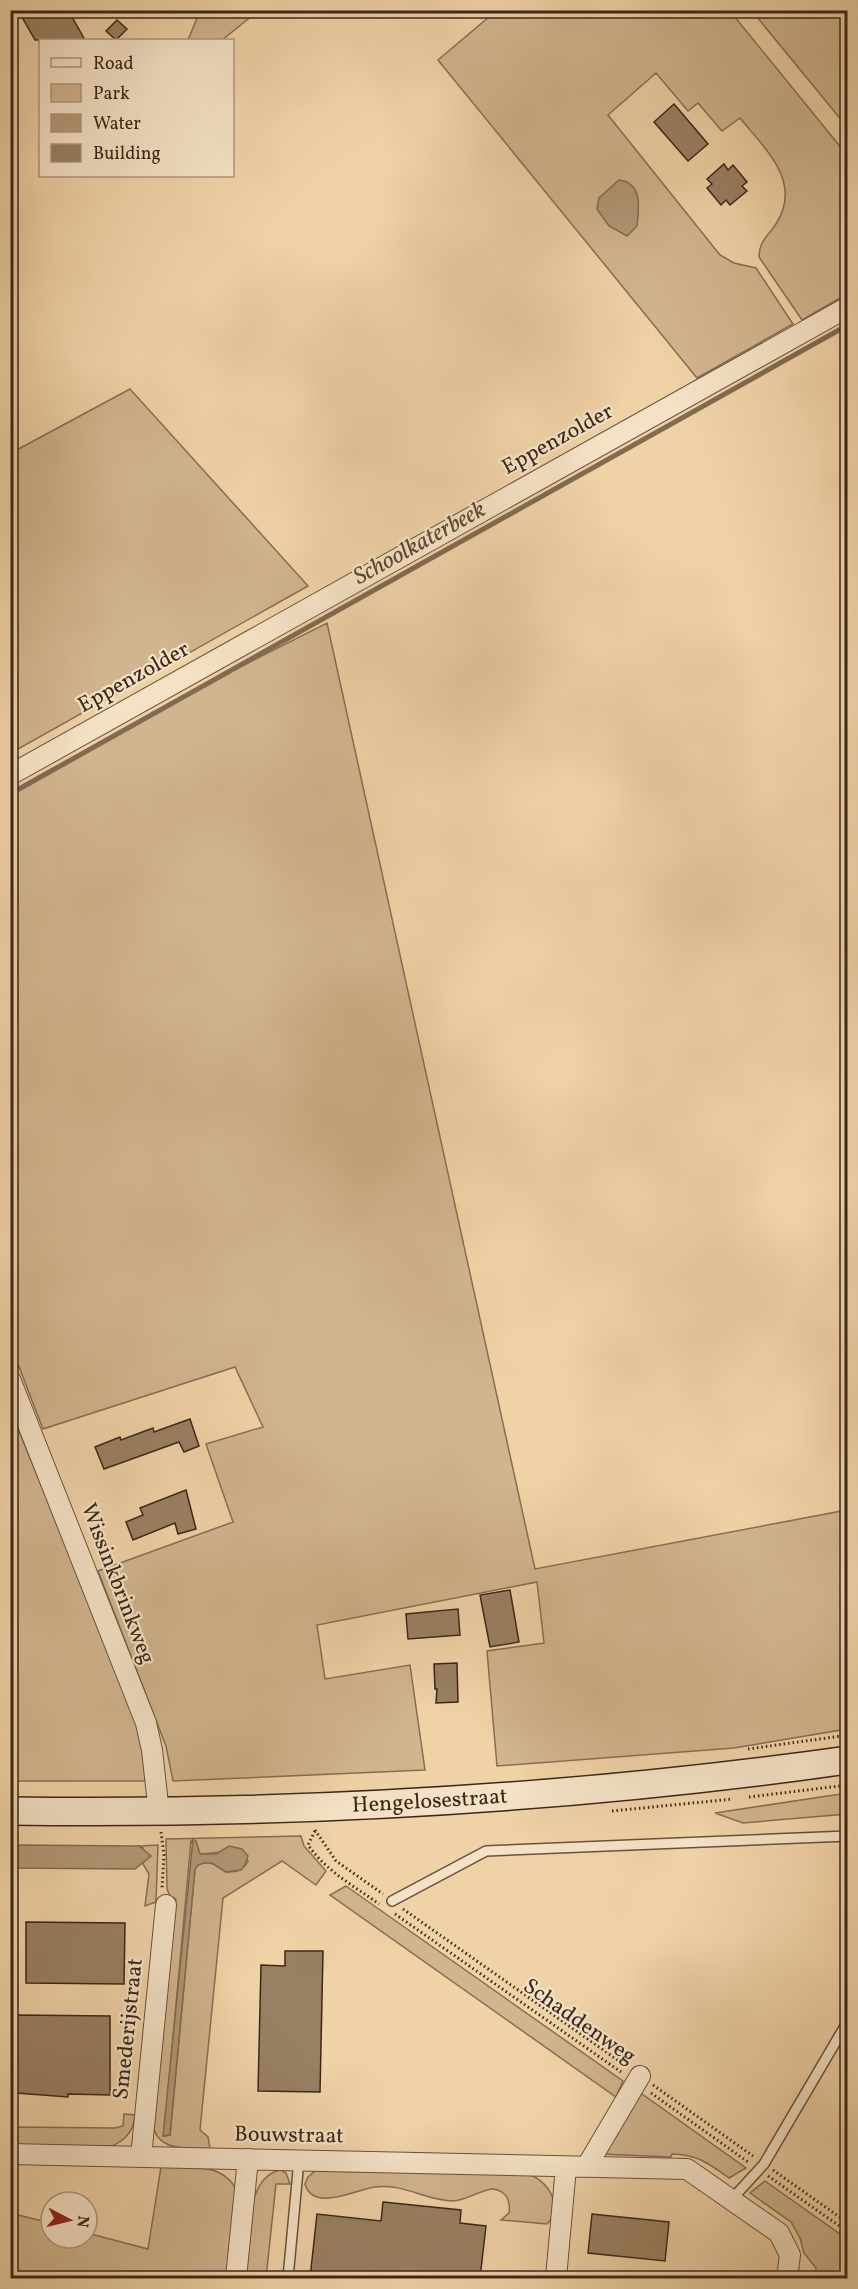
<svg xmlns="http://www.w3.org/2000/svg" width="858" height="2289" font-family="Vollkorn,serif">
  <rect width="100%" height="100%" fill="#f0d2a7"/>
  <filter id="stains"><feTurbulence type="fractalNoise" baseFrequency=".00333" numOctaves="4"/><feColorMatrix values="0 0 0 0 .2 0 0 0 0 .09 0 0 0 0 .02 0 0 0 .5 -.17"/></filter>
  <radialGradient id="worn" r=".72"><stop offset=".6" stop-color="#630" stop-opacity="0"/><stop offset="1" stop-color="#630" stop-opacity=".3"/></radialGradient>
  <path fill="#d1b58f" stroke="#866e54" stroke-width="1.5" fill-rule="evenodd" d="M200,11V10L258,11L222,40H188Z
    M496,11H730L847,155V294L802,320L759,257C759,241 768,236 776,224C803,182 765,149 740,118L722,131L698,103L688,111L656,73L608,115L720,255L734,263L756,268L793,324L697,378L438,60Z
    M752,11H847V127Z
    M130,389L308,586L11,753V453Z
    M327,623L535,1569L847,1510V1729L734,1748L497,1766L487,1651L544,1643L537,1582L317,1625L325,1679L410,1665L425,1770L173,1781L166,1746L98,1571L233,1522L206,1444L263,1427L235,1367L43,1429L11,1346V794L232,671Z
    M10,1409L143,1735L146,1781H11Z
    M847,1793V1814L743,1823L715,1813Z
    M301,1836L304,1846L326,1871L316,1885L282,1861L223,1898L200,2130L208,2137L210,2149C184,2148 153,2152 152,2118L176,1899L170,1896L167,1889L166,1839ZM191,1841L200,1854L222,1852L248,1861C243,1871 237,1872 226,1872C215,1866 212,1859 198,1865L195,1869L170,2135L164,2136Z
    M158,1845L156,1902L145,1906L149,1874L143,1864V1848L139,1846Z
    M346,1886L623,2081L616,2097L330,1895Z
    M636,2094H642L746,2168L729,2178C710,2164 696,2154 672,2154L671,2157L601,2154Z
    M124,2114L135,2115C134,2130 126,2140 112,2146L11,2145V2127L115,2128L123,2126Z
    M161,2167C191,2168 224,2161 238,2193L229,2278H11L10,2213L51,2223V2238H87V2233L148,2249Z
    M281,2170L286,2173L290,2184H276L266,2278H245C248,2249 243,2176 281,2170Z
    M315,2171L527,2174C547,2179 565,2206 547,2224L501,2220L509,2213C511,2200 506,2191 493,2189C479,2190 468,2200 453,2201C426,2201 404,2183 375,2187C357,2189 313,2213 305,2184L308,2177Z
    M765,2181L847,2239V2278H815L816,2268L804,2253L800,2238L791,2222L750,2193Z"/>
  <path fill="#b29877" stroke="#826b51" stroke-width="1.5" d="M619,180C643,183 639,208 637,226L627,236L609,226L597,209L599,198Z
    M193,1839L196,1841L200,1854H216L229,1846L242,1849L248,1856L245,1865L241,1870L226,1872C215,1866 212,1859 198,1865L195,1869L170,2135L163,2136Z
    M11,1845L139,1846L151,1856L135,1869L11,1868Z"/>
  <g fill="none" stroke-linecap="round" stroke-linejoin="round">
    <path stroke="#826b51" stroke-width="5" d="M10,794L848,325"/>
  </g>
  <path fill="#998063" stroke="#3a2719" stroke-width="1.5" d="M18,10H68L85,40H35Z
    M117,20L127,29L116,40L106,31Z
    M674,104L708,144L688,161L654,122Z
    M724,164L728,170L733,165L747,182L742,186L747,191L730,205L726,200L721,205L707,188L712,184L707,179Z
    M190,1419L199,1446L184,1452L179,1442L104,1469L95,1447L120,1437L121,1440L153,1428L154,1432Z
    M186,1490L196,1529L178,1534L175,1523L133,1540L126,1522L143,1515L140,1508Z
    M510,1590L519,1642L490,1647L480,1595Z
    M458,1609L460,1635L408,1639L406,1614Z
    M457,1663L458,1702L436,1703L437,1689H435L434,1664Z
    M26,1922L125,1923L124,1984L26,1983Z
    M285,1951H323L320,2092L258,2091L261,1965L285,1966Z
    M17,2015L110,2016V2095L68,2094V2097L16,2093Z
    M383,2202L461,2210L460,2223L486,2226L480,2278H310L317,2214L381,2221Z
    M592,2214L669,2222L665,2261L588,2253Z"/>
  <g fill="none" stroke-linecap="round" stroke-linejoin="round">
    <defs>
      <path id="service" d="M392,1901L486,1851L848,1836
        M731,2200L764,2164L848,2021
        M288,2278L299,2160"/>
      <path id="minor" d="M10,775L848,307
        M10,1379L146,1723L152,1750L159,1813
        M10,2154L687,2169L779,2233L790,2255L787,2278
        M141,2157L166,1905
        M587,2166L640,2076
        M236,2278L248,2159
        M556,2278L566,2167"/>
      <g id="secondary">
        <path id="s1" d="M10,1811C292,1815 569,1799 848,1760"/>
      </g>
    </defs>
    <use href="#service" stroke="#68523c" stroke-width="12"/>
    <use href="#minor" stroke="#68523c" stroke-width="22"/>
    <use href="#secondary" stroke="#3a2719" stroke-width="30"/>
    <path stroke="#3a2719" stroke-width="3" stroke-dasharray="1.5 3" stroke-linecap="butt" d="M748,1749L848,1735
      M749,1797L848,1785
      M612,1811L733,1799
      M315,1830L336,1861L383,1894
      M315,1831L308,1845C326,1871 354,1886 379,1904
      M161,1832L164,1855L162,1889
      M403,1909L626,2066
      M395,1914L621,2072
      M653,2085L753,2156
      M651,2093L748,2162
      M773,2170L848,2223
      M768,2176L848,2232"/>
    <use href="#service" stroke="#f5e2c6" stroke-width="9"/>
    <use href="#minor" stroke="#f5e2c6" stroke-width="20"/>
    <use href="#secondary" stroke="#f5e2c6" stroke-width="27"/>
  </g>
  <g text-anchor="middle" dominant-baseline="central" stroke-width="4.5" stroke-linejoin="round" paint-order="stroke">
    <g font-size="22" fill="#3a2719" stroke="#f5e2c6">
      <text transform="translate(558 440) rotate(-29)">Eppenzolder</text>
      <text transform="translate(134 678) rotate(-29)">Eppenzolder</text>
      <text transform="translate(117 1584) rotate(69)">Wissinkbrinkweg</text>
      <text stroke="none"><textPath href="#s1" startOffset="420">Hengelosestraat</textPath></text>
      <text transform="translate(579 2022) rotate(35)">Schaddenweg</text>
      <text transform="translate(129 2029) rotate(-84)">Smederijstraat</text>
      <text transform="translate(289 2136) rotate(1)">Bouwstraat</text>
    </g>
    <g font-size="24" font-style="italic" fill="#5e4935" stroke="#f5e2c6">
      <text transform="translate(420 544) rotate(-29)">Schoolkaterbeek</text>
    </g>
  </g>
  <rect width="858" height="2289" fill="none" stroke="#f0d2a7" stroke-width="36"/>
  <rect x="12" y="12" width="834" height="2265" fill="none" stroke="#3a2719" stroke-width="3"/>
  <rect x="18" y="18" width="822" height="2253" fill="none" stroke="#3a2719" stroke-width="1.5"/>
  <rect x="39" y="39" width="195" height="138" fill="#f5e2c6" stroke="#aa9781" stroke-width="1.5"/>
  <rect x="51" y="58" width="30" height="9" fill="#f5e2c6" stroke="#aa9781" stroke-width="1.5"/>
  <text x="93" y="69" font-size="18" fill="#3a2719">Road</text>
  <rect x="51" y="84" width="30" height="18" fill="#d1b58f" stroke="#aa9781" stroke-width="1.5"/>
  <text x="93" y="99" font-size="18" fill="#3a2719">Park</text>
  <rect x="51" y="114" width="30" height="18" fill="#b29877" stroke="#aa9781" stroke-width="1.5"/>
  <text x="93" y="129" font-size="18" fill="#3a2719">Water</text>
  <rect x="51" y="144" width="30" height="18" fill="#998063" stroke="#aa9781" stroke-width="1.5"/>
  <text x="93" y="159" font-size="18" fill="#3a2719">Building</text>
  <g transform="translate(69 2220) rotate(97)"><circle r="28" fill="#f5e2c6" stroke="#aa9781" stroke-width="1.5"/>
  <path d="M0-4.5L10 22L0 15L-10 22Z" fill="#8f2418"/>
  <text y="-9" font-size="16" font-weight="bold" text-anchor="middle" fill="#3a2719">N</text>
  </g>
  <rect width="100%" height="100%" filter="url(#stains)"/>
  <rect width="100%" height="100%" fill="url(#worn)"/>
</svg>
